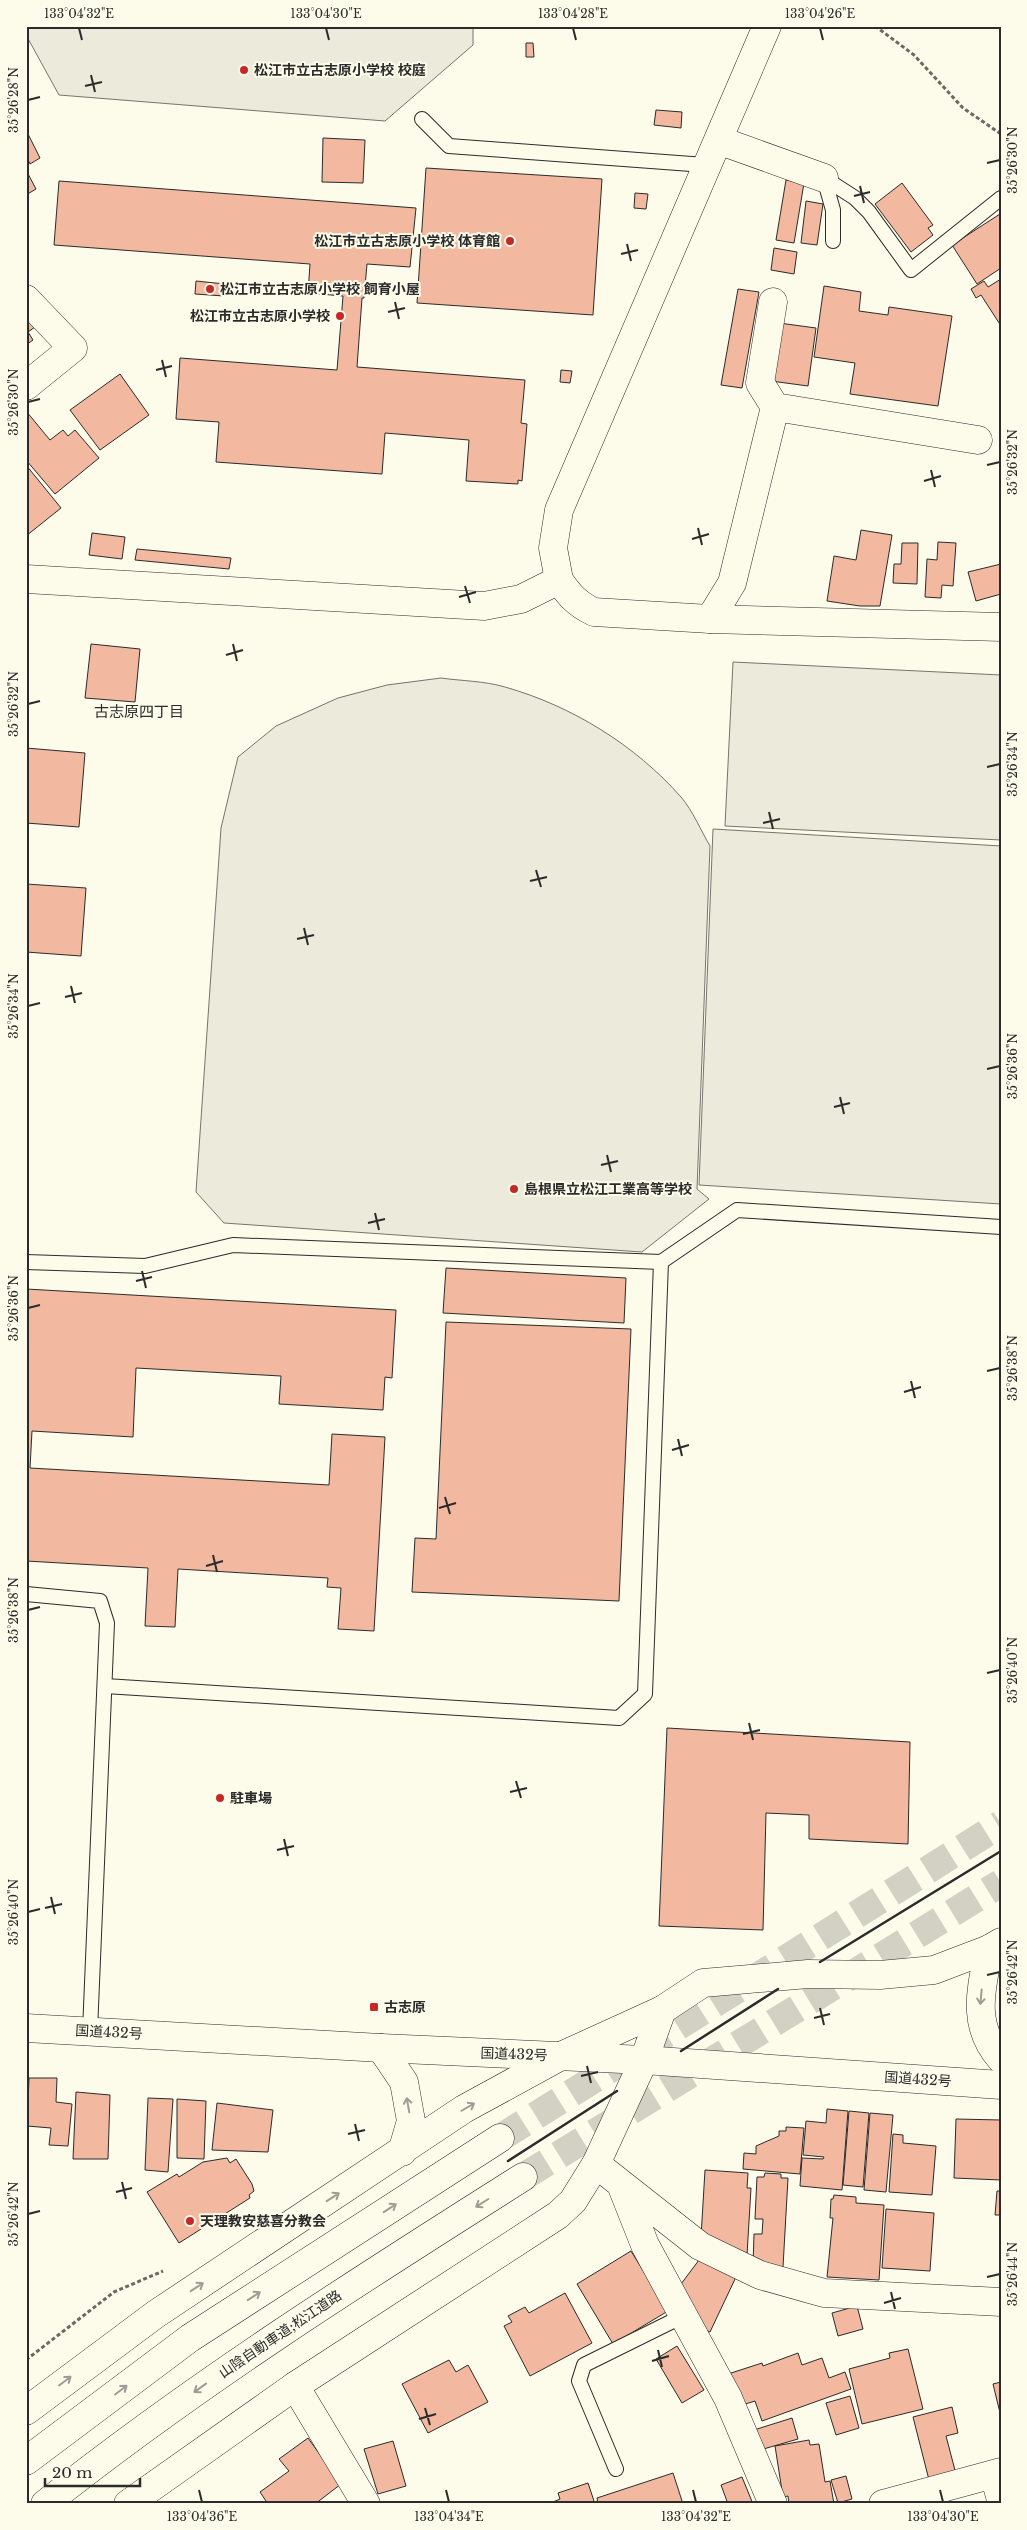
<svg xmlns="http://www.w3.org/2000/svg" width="1027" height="2530" font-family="'Libre Baskerville','Noto Sans JP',serif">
  <rect width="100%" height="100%" fill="#fdfbea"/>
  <path fill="#ecebdb" stroke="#74746e" d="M26,26H473V45L385,121L59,95L26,35Z
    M733,662L1001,675V840L725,826Z
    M441,678C462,681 485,681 505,687C572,706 635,745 681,797C693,811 701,831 710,846L697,1189L709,1199L642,1252L224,1223L196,1192L221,828L238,757L276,726L338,698L387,685Z
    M713,829L1001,846V1204L699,1185Z"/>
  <path fill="#f2b8a0" stroke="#2b2b2b" d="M526,43H533L534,57H526Z
    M656,110L682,112L681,128L654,125Z
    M28,134L40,158L30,164L26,155Z
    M323,138L365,140L363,183L322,182Z
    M426,168L602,179L593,315L417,303Z
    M26,170L36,189L26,195Z
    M786,180L804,183L794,243L776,240Z
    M59,181L416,208L410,267L367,264L364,298H362L357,367L525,380L521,423L527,424L522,481L518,480V484L466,481L469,440L385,433L382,474L216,462L219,422L176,419L180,358L337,370L343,296L308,293L310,264L54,245Z
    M902,183L933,225L928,228L933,235L911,252L875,204Z
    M635,193L648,194L646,209L634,208Z
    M806,201L823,204L817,245L801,243Z
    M1000,214L1001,268L977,284L952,245Z
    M774,248L797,252L794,274L771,270Z
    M1001,279V326L981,295L976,298L971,289L984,281L988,287Z
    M196,281L225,284L224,296L195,294Z
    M824,286L861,292L859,311L888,315L889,307L952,316L938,406L850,394L855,363L814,357Z
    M738,289L759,292L742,388L721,385Z
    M26,316L35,327L28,332L33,340L26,345Z
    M779,323L816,328L808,386L771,381Z
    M561,370L572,371L570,383L560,382Z
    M120,374L149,415L100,450L70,410Z
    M26,411L50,440L63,430L68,436L75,430L99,458L55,494L26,460Z
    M26,465L61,508L26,536Z
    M861,530L892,535L880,606H860L827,601L834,556L856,560Z
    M92,533L125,537L122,559L89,555Z
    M938,542L956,543L953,586L942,585L941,598L925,597L927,559L937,560Z
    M902,543H918L917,584L893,583L894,564H901Z
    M137,549L231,558L229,569L135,560Z
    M1001,564V594L976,601L968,572Z
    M91,644L140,649L135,702L85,698Z
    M26,748L85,753L79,827L26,823Z
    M26,884L86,888L81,956L26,952Z
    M446,1268L626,1278L624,1323L443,1313Z
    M26,1289L396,1310L392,1378L385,1377L383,1410L279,1404L281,1376L136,1368L133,1437L32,1431L30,1468L329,1485L332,1434L385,1437L374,1631L338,1629L341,1588L327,1587L328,1578L178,1569L175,1627L145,1626L148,1568L26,1561Z
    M446,1322L631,1329L619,1601L412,1592L415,1538L436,1539Z
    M667,1728L910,1742L908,1844L809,1839V1815L766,1813L763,1930L659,1926Z
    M29,2078H57L56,2102L72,2104L68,2146L49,2145L51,2128L27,2126Z
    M76,2092L110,2095L108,2159H73Z
    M148,2098L173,2099L168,2172L145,2170Z
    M177,2099L206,2101L204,2159L177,2158Z
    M217,2103L273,2110L268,2152L212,2150Z
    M827,2109L848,2111L842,2190L800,2186L802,2158L823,2159L824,2157L803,2155L806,2121L826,2123Z
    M849,2111L869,2113L863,2187L843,2185Z
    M870,2113L893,2115L886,2192L864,2190Z
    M956,2119L1001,2120V2180L954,2178Z
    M786,2127L804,2128L800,2174L743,2169L744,2153L756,2154V2146L779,2136V2131H786Z
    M893,2134L903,2135V2143L936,2146L932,2195L889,2192Z
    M227,2158L230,2163L236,2159L252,2184L254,2191L249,2195L250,2198L179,2243L147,2192L177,2174L179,2177L203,2162Z
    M705,2170L748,2173L747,2188H751L747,2255L701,2237Z
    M765,2173L781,2174V2178H788L783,2267L753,2265L754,2234H762L763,2219H755L757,2177H764Z
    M997,2191H1001V2215H995Z
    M834,2195L856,2197V2203L884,2205L879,2280L827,2277L833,2218H830L831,2199H833Z
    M886,2209L934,2213L930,2271L882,2268Z
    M631,2251L668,2311L613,2344L577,2284Z
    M699,2260L736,2277L710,2332L698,2326L678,2288Z
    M565,2293L592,2343L530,2376L504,2326L512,2322L508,2316L525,2307L529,2313Z
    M857,2306L863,2329L838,2336L832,2313Z
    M677,2346L704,2390L682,2403L656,2359Z
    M908,2349L923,2409L862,2424L849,2369L890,2358L889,2353Z
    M798,2353L802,2365L822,2358L829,2378L845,2372L851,2389L762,2421L755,2401L739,2406L728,2374L762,2363L763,2366Z
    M449,2360L456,2372L468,2365L488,2402L428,2433L402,2384Z
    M1001,2382V2417L993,2384Z
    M850,2396L859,2428L836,2435L826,2403Z
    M952,2407L958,2433L946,2436L956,2474L929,2480L913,2417Z
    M792,2418L798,2439L760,2450L754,2430Z
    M308,2438L341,2484L315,2504H268L260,2492L289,2471L279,2459Z
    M809,2440L810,2445L819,2444L825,2482L830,2481L834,2504H789L788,2496L783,2497L775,2446Z
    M393,2441L406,2486L378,2494L364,2449Z
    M673,2473L683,2504H598L597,2498Z
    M846,2476L852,2499L838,2503L831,2480Z
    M742,2477L753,2504H728L721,2485Z
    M588,2483L595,2504H553V2502L560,2499L558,2493Z"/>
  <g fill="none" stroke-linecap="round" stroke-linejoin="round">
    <path stroke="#d3d1c4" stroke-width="28" stroke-dasharray="28 14" stroke-linecap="butt" d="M500,2138L1001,1824
      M523,2177L1001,1883"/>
    <defs>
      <path id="lane" d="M422,119L449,146L705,165
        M824,178L855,198L869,212L911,270L1001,198
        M824,178L833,210V241
        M26,1262L145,1266L233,1245L661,1262L737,1210L1001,1227
        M26,1594L100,1601L107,1623L90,2031
        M105,1686L619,1718L645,1694L661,1262
        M616,2469L579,2381L584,2365L683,2316"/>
      <path id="street" d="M718,140L824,178
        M26,299L73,348L26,386
        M773,302L760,383L775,407
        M26,579L484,606L521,599L559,580L553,548L559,510L767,26
        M710,619L732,583L775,407L978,440
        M989,1949C981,1990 971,2025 1001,2059
        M381,2048L404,2082L411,2121L402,2152
        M596,2164L700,2246L760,2275L824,2293L1001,2302
        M622,2187L645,2245L728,2398L773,2504
        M295,2386L366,2504
        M26,2411L156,2314L464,2109L561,2056L662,2010
        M994,2474L1001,2500
        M883,2504L1001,2472"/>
      <path id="secondary" d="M559,580C569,595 577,604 594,612L710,619L1001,627
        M128,2504L295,2386L558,2215L573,2201L596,2164L644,2060L662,2010L703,1983L808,1974L880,1975L934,1970L989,1949L1001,1942"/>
      <path id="highway" d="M26,2028L381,2048L644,2060L1001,2085
        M26,2461L190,2338L500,2138
        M45,2504C196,2384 360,2280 523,2177"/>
    </defs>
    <use href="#lane" stroke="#2b2b2b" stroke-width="16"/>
    <use href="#street" stroke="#2b2b2b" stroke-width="29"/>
    <use href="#secondary" stroke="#2b2b2b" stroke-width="29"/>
    <use href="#highway" stroke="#2b2b2b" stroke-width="29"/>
    <path stroke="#6a6964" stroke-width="3" stroke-dasharray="4 2.5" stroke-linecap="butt" d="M875,26L914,55L963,108L1001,134
      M26,2360L114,2292L163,2271"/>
    <use href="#lane" stroke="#fdfbea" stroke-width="14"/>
    <use href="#street" stroke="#fdfbea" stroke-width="28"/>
    <use href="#secondary" stroke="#fdfbea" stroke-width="28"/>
    <use href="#highway" stroke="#fdfbea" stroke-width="28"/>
    <path stroke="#2b2b2b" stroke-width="2.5" d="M820,1962L1001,1851
      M681,2051L778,1989
      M508,2161L617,2091"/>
  </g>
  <defs><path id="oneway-shaft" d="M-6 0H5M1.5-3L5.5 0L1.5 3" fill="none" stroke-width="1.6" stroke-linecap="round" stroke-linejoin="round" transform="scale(1.25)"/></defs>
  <g stroke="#9e9d94">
    <use href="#oneway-shaft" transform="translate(981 1997) rotate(95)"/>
    <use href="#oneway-shaft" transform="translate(408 2105) rotate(-100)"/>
    <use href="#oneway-shaft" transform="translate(468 2107) rotate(-30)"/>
    <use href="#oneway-shaft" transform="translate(333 2197) rotate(-33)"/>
    <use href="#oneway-shaft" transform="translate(482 2203) rotate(148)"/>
    <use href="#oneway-shaft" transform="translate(390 2208) rotate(-33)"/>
    <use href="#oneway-shaft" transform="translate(197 2287) rotate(-33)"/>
    <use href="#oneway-shaft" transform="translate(254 2296) rotate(-33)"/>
    <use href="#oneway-shaft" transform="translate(65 2381) rotate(-37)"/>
    <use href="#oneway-shaft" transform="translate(200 2388) rotate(144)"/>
    <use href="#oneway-shaft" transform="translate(121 2390) rotate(-37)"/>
  </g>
  <path fill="none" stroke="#2b2b2b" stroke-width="2" d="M79,28L82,40M326,28L329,40M573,28L576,40M820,28L823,40M91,75L95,92M85,86L102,82M28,100L40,97M987,163L1000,160M860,186L864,203M854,196L870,192M627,244L631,261M621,254L638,250M395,302L399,319M388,312L405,308M162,360L166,377M156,370L172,366M28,402L40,399M987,465L1000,462M931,470L935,487M924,481L941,476M698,528L702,545M692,539L709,534M465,586L470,603M459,597L476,592M233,644L237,661M226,655L243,650M28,704L40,701M987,767L1000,764M769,812L773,829M763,823L780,819M536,870L541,887M530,881L547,877M304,928L308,945M297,939L314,935M71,986L75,1003M65,997L82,993M28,1006L40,1003M987,1069L1000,1066M840,1097L844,1114M834,1107L850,1103M607,1155L611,1172M601,1165L618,1161M375,1213L379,1230M368,1223L385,1219M142,1271L146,1288M136,1281L152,1277M28,1308L40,1305M987,1371L1000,1368M911,1381L915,1398M904,1392L921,1387M678,1439L682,1456M672,1450L689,1445M445,1497L450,1514M439,1508L456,1503M213,1555L217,1572M206,1566L223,1561M28,1610L40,1607M987,1673L1000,1670M749,1723L753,1740M743,1734L760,1730M516,1781L521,1798M510,1792L527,1788M284,1839L288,1856M277,1850L294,1846M51,1897L55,1914M45,1908L62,1904M28,1912L40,1909M987,1975L1000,1972M820,2008L824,2025M814,2018L830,2014M587,2066L591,2083M581,2076L598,2072M355,2124L359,2141M348,2134L365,2130M122,2182L126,2199M116,2192L132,2188M28,2214L40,2211M987,2277L1000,2274M891,2292L895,2309M884,2303L901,2298M658,2350L662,2367M652,2361L669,2356M425,2408L430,2425M419,2419L436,2414M199,2490L202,2502M446,2490L449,2502M693,2490L696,2502M940,2490L943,2502"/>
  <g fill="#c62828" stroke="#fdfbea" stroke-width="2">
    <circle cx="244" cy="70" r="5"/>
    <circle cx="510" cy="241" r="5"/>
    <circle cx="210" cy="289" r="5"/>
    <circle cx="340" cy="316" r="5"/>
    <circle cx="514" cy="1189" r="5"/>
    <circle cx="220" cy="1798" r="5"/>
    <rect x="369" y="2002" width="10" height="10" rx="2.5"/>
    <circle cx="190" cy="2221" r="5"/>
  </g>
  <g text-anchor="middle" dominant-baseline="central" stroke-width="4" stroke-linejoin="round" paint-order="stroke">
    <g font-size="14" font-weight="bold" fill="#2b2b2b" stroke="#fdfbea" text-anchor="start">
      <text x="254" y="70">松江市立古志原小学校 校庭</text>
      <text x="500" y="241" text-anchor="end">松江市立古志原小学校 体育館</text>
      <text x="220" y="289">松江市立古志原小学校 飼育小屋</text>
      <text x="330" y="316" text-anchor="end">松江市立古志原小学校</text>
      <text x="524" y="1189">島根県立松江工業高等学校</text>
      <text x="230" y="1798">駐車場</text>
      <text x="384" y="2007">古志原</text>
      <text x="200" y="2221">天理教安慈喜分教会</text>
    </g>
    <g font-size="14" fill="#2b2b2b" stroke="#fdfbea">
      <text transform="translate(109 2032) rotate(3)">国道432号</text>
      <text transform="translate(514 2054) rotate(2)">国道432号</text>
      <text transform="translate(918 2079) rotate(4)">国道432号</text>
      <text transform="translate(280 2334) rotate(-34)">山陰自動車道;松江道路</text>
    </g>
    <g font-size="15" fill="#2b2b2b" stroke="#fdfbea">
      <text x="139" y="711">古志原四丁目</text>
    </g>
  </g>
  <rect width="1027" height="2530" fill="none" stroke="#fdfbea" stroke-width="55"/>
  <path d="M45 2478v8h95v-8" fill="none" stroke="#2b2b2b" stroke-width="2.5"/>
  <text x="52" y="2478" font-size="15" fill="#2b2b2b" stroke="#fdfbea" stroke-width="4" paint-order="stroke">20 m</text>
  <rect x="28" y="28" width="972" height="2474" fill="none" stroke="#2b2b2b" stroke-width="2"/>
  <g font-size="12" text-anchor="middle" fill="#2b2b2b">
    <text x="79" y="18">133°04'32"E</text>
    <text x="326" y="18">133°04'30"E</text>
    <text x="573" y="18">133°04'28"E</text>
    <text x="820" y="18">133°04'26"E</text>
    <text transform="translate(14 100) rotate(-90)" y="4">35°26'28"N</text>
    <text transform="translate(1013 160) rotate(-90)" y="4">35°26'30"N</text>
    <text transform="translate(14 402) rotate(-90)" y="4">35°26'30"N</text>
    <text transform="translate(1013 462) rotate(-90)" y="4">35°26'32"N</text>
    <text transform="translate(14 704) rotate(-90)" y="4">35°26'32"N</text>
    <text transform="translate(1013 764) rotate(-90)" y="4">35°26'34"N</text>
    <text transform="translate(14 1006) rotate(-90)" y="4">35°26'34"N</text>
    <text transform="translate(1013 1066) rotate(-90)" y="4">35°26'36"N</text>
    <text transform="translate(14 1308) rotate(-90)" y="4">35°26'36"N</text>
    <text transform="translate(1013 1368) rotate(-90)" y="4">35°26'38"N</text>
    <text transform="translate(14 1610) rotate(-90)" y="4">35°26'38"N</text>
    <text transform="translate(1013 1670) rotate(-90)" y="4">35°26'40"N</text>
    <text transform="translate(14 1912) rotate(-90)" y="4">35°26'40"N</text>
    <text transform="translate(1013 1972) rotate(-90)" y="4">35°26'42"N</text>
    <text transform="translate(14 2214) rotate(-90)" y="4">35°26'42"N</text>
    <text transform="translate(1013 2274) rotate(-90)" y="4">35°26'44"N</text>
    <text x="202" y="2521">133°04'36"E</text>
    <text x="449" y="2521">133°04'34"E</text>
    <text x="696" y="2521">133°04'32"E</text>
    <text x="943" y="2521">133°04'30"E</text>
  </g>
</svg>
